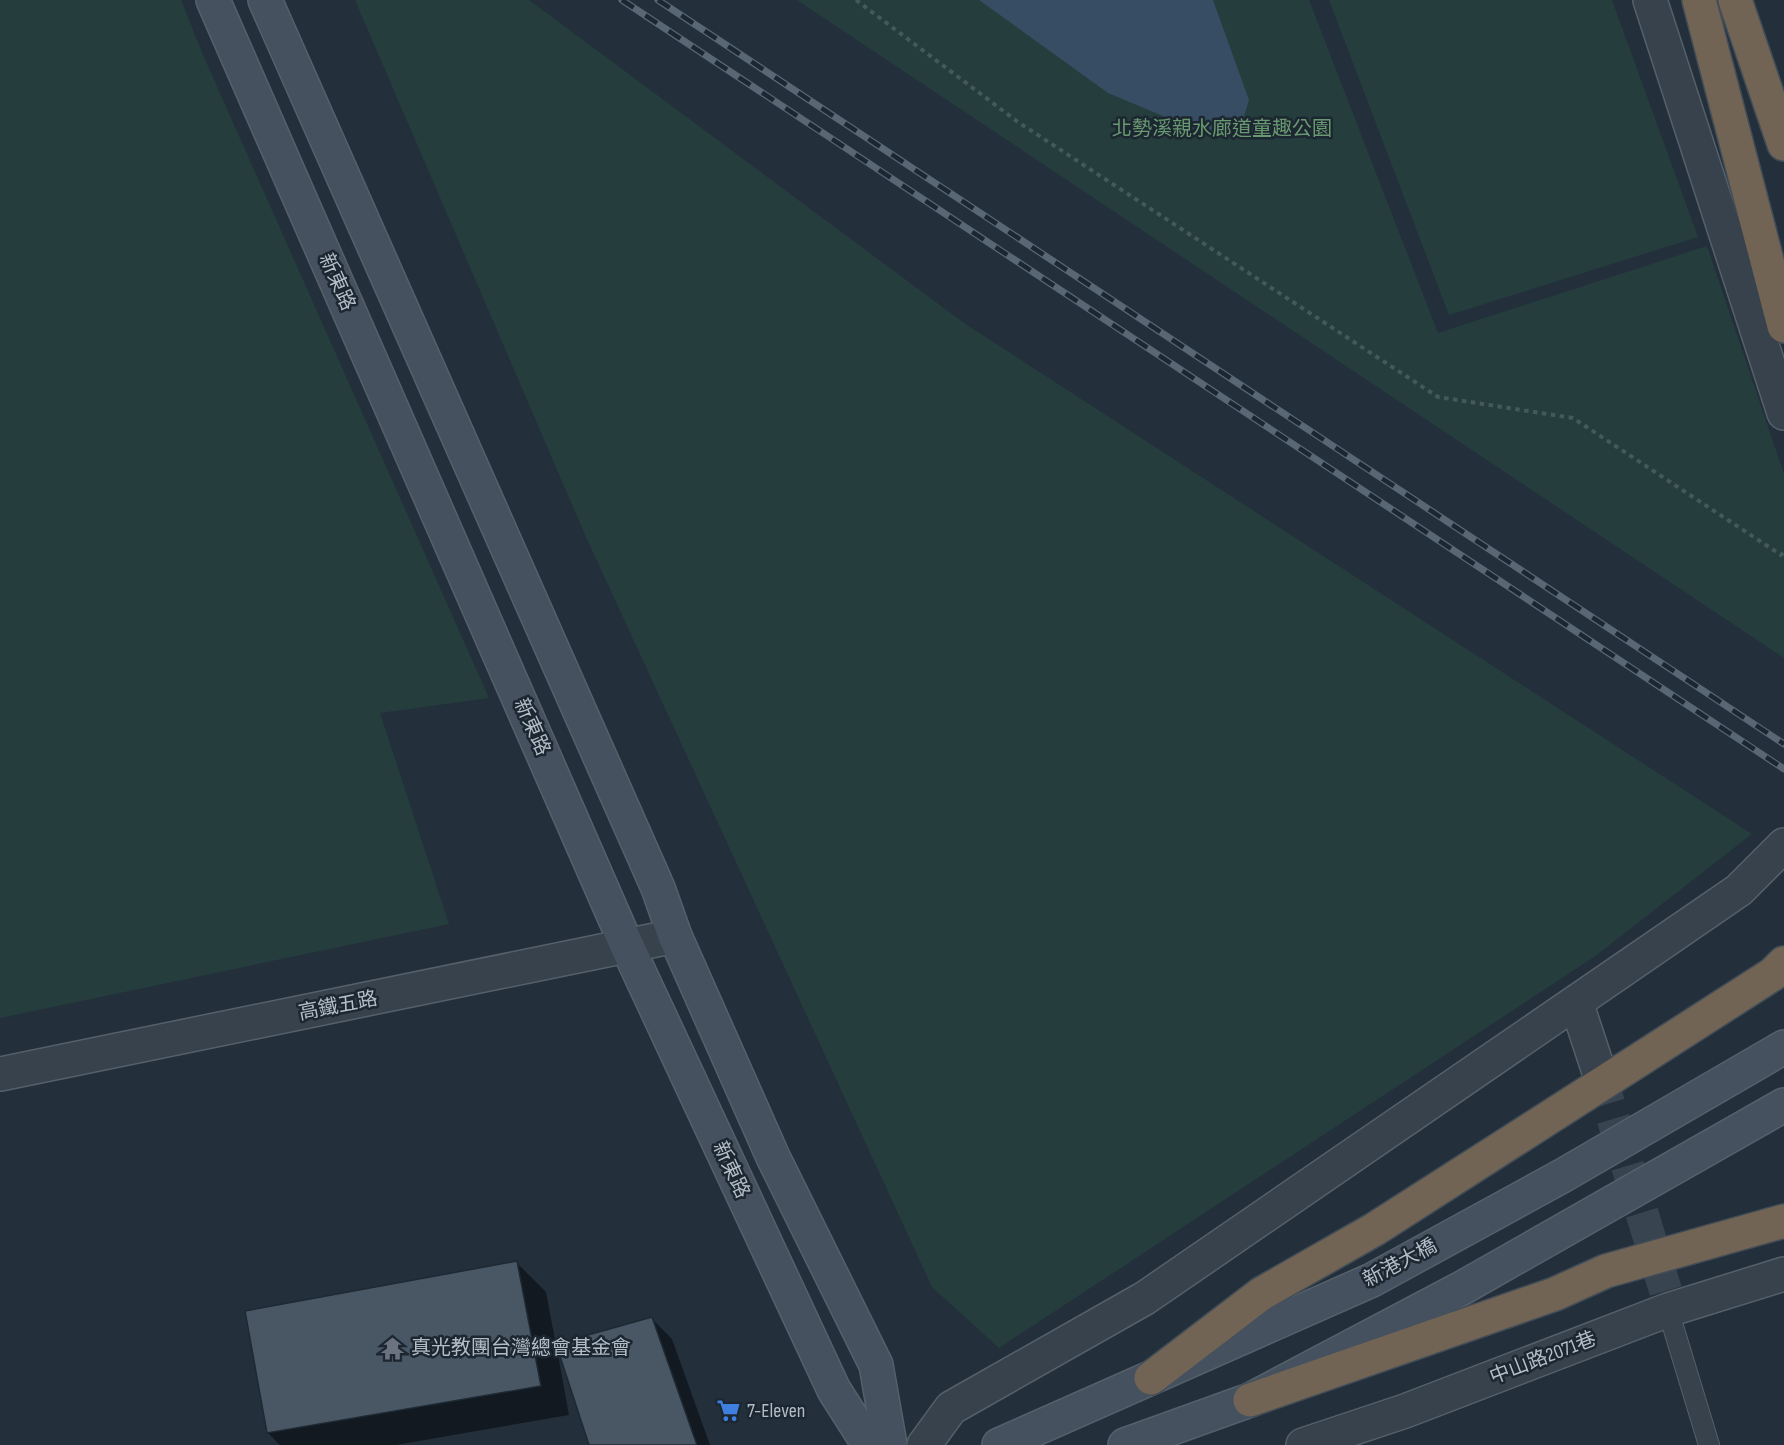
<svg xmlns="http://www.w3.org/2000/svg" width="1784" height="1445" font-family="'Sofia Sans Condensed','Noto Sans TC',sans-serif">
  <rect width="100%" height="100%" fill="#23303c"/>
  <path fill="#253d3d" d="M0,0H181L203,55L489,698L380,713L449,924L0,1018Z
    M355,0H529L964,323L1752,834L1594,957L999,1348L932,1287L586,537Z
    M797,0H1309L1438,333L1707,246L1784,474V658Z
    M1329,0H1612L1698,237L1449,315Z"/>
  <path fill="#364d63" d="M979,0H1213L1249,100L1241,126L1213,137L1108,93Z"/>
  <path fill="#0007" d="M517,1263L546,1292L556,1345L652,1319L672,1339L710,1445H590L559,1348L557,1349L569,1415L396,1445H280L268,1433Z"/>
  <path fill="#495765" stroke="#1e2933" stroke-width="1.5" d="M517,1261L541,1386L267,1433L245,1311Z
    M652,1317L697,1445H589L556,1344Z"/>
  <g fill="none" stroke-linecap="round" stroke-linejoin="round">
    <path stroke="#384551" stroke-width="33" stroke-dasharray="33 16" stroke-linecap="butt" d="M1599,1072L1666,1292"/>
    <defs>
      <path id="lane" d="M1668,1310L1709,1445"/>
      <path id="street" d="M1650,0L1784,413
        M1576,1002L1599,1072
        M0,1074L675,936
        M924,1445L951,1408L1145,1298L1739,890L1784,845
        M1303,1445L1405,1411L1668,1310L1784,1274"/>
      <path id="secondary" d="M213,0L627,946L834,1390L869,1445
        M265,0L658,888L675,936L773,1157L876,1365L890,1445
        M999,1445L1372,1280L1562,1176L1784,1047
        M1125,1445L1250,1400L1462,1288L1784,1105"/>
      <path id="highway" d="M1699,0L1784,326
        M1735,0L1784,144
        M1151,1378L1261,1294L1375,1229L1773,974L1784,963
        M1250,1400L1555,1294L1606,1271L1784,1221"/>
    </defs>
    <use href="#lane" stroke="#55606a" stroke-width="22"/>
    <use href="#street" stroke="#55606a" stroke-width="36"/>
    <use href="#secondary" stroke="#55606a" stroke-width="36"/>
    <use href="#highway" stroke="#424d57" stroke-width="36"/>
    <path stroke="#43595a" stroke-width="4" stroke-dasharray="4.5 4.5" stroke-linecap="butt" d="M856,0L1018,122L1438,397L1573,418L1781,555L1784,552"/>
    <use href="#lane" stroke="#37424c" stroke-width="20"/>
    <use href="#street" stroke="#37424c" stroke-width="33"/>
    <use href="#secondary" stroke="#45515f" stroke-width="33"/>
    <use href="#highway" stroke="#726454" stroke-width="33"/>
    <defs>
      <path id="rail" d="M622,0L1784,769
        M658,0L1784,744"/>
    </defs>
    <use href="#rail" stroke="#596673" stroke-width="7"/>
    <use href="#rail" stroke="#1c2731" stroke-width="4.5" stroke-dasharray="14" stroke-linecap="butt"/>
  </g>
  <defs>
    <symbol id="temple-bare" viewBox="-9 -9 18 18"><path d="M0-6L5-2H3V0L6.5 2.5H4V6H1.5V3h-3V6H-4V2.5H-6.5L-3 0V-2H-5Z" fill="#6b7280" stroke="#1c2731" stroke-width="2.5" paint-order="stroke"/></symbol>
    <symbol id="supermarket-bare" viewBox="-9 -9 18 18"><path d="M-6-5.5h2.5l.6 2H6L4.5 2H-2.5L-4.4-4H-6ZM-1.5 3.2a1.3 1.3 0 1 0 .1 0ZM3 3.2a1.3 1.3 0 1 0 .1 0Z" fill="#3f7fe0" stroke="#1c2731" stroke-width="2.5" paint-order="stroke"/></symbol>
  </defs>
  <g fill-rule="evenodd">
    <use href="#temple-bare" x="376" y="1332" width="33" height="33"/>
    <use href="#supermarket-bare" x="712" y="1394" width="33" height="33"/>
  </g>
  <g text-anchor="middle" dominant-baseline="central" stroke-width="5" stroke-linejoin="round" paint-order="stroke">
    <g font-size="20" fill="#699970" stroke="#1c2731">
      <text x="1222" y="129">北勢溪親水廊道童趣公園</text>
    </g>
    <g font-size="20" fill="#b2bdc8" stroke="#1c2731">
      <text transform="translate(337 282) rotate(66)">新東路</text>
      <text transform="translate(532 727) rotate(66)">新東路</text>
      <text transform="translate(338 1006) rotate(-11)">高鐵五路</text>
      <text transform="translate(731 1170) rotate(65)">新東路</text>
      <text transform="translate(1400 1263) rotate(-28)">新港大橋</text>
      <text transform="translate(1543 1358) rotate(-21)">中山路2071巷</text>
    </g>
    <g font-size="20" fill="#b2bdc8" stroke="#1c2731" text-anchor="start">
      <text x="411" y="1348">真光教團台灣總會基金會</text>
      <text x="747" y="1411">7-Eleven</text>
    </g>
  </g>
</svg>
